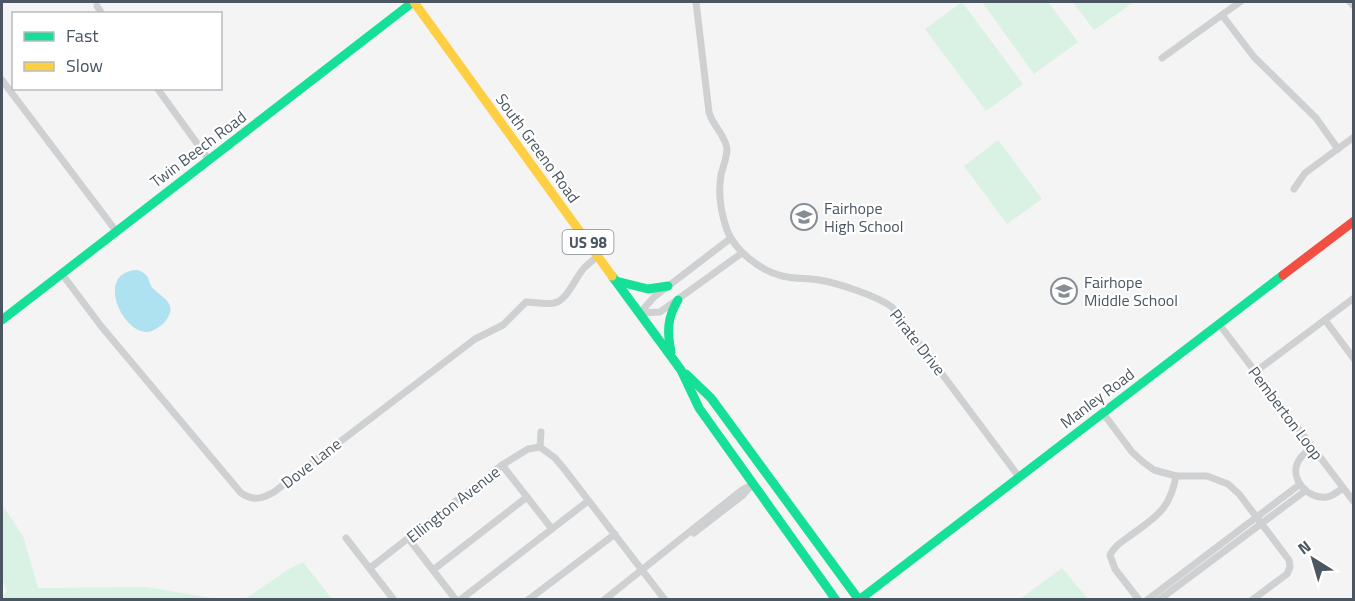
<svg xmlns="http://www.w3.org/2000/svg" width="1355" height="601" font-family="'Titillium Web',sans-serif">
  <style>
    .green { fill: #d9f2e3 }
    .water { fill: #aee2f0 }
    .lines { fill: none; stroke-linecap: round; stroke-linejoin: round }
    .street { stroke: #ced0d2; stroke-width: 7 }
    .fast { stroke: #16e098; stroke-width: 9 }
    .slow { stroke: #ffcf43; stroke-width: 9 }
    .jam { stroke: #f24e42; stroke-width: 9 }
    .labels { text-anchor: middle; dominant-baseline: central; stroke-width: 4.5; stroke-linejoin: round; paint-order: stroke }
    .shield { fill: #fff; stroke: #808990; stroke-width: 1.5 }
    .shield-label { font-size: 15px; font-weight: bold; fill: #4a5661 }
    .street-label { font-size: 16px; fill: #4a5661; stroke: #fff }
    .poi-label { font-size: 16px; fill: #4a5661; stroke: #fff; text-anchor: start }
  </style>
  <rect width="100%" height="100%" fill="#f4f4f4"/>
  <!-- green -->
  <g class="green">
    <path d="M 962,2 L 1023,84 L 986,111 L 925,29 Z"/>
    <path d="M 982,2 L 1048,2 L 1078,42 L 1034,74 Z"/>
    <path d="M 1073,2 L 1134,2 L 1094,30 Z"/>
    <path d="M 998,140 L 1042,199 L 1007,224 L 964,166 Z"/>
    <path d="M 2,505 L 23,536 L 38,588 L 146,587 L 218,599 L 2,599 L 2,597 L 7,592 L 2,578 Z"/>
    <path d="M 303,562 L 332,599 L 245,599 L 289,569 Z"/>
    <path d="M 1062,568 L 1088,599 L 1020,599 Z"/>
  </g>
  <!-- water -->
  <path class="water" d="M 138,270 C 153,276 146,283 155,290 C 167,301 178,306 164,323 C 159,327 154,331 148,332 C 122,334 94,271 138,270 Z"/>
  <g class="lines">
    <!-- street -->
    <g class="street">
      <path d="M 696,2 L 709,112 C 712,125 726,136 727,149 C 727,158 723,166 721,175 C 718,193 721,213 727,230 C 735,251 761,271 782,276 C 794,279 807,278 819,280 C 838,283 877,296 892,307 L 1019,477"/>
      <path d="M 1350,2 L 1354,6"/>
      <path d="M 97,6 L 102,14"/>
      <path d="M 1222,15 L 1254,57 L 1316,118 L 1338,149"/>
      <path d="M 1162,58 L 1240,2"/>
      <path d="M 2,80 L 116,231"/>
      <path d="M 157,88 L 209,160"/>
      <path d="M 1294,189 L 1305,173 L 1354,137"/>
      <path d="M 62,274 L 101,326 L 241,493 C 253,501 262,499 274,492 L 475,339 L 503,325 L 526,302 C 535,302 544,305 554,303 C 567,301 575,278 584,268 C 588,264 593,260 598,256"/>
      <path d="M 640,313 L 660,312 L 742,253"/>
      <path d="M 640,313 L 654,297 L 731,238"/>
      <path d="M 1325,320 L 1354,359"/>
      <path d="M 1219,324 L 1354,502"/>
      <path d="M 1255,372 L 1354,298"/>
      <path d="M 1103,413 L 1132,452 L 1143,462 L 1154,470 L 1176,476 L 1207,476 L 1228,484 L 1239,494 L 1289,560 L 1290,567 L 1287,574 L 1252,600"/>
      <path d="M 540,447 L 555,458 L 565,470 L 665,600"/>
      <path d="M 540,447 L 541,432"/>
      <path d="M 1312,447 C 1308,451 1302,455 1299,460 C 1288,478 1308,500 1327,497 C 1333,496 1338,491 1343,488"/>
      <path d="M 502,465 L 552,529"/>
      <path d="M 694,533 L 743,495 L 750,487"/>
      <path d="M 346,538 L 394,600"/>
      <path d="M 408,538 L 456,600"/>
      <path d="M 370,568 L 502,465 L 528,449 L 540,447"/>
      <path d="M 433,570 L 527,497"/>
      <path d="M 460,600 L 588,501"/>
      <path d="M 528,600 L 615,534"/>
      <path d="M 604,600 L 742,490 L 753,484"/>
      <path d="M 1139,600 L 1115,569 L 1110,555 C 1114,547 1120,543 1127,538 C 1154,518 1170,511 1176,476"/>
      <path d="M 1147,600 L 1299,485"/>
      <path d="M 1159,600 L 1305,491"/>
    </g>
    <!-- fast -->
    <g class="fast">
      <path d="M 612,276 L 681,370 L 699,408 L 836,600"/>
      <path d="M 616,281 L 648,289 L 668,286"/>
      <path d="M 2,320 L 413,2"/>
      <path d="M 671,352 C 667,332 667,318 678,300"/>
      <path d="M 686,374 L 711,398 L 859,600"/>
      <path d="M 859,600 L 1283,275"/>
    </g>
    <!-- slow -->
    <path class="slow" d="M 414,2 L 612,276"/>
    <!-- jam -->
    <path class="jam" d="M 1283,275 L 1354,221"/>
  </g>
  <!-- icons -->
  <defs>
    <symbol id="school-ring" viewBox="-11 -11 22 22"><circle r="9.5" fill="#fff" stroke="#868d94" stroke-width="1.5"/><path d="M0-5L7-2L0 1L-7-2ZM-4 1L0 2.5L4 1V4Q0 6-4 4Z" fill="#868d94"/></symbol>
  </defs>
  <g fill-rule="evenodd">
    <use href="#school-ring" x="789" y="202" width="30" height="30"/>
    <use href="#school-ring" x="1049" y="276" width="30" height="30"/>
  </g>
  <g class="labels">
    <!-- shield labels -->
    <rect class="shield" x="562.5" y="230" width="51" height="24" rx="4.5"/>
    <g class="shield-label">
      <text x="588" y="242">US 98</text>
    </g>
    <!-- street labels -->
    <g class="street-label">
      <text transform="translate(538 148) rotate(54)">South Greeno Road</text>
      <text transform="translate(198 149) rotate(-37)">Twin Beech Road</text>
      <text transform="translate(918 342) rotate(52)">Pirate Drive</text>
      <text transform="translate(1097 398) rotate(-37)">Manley Road</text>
      <text transform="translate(1286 413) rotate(53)">Pemberton Loop</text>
      <text transform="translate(311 463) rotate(-38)">Dove Lane</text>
      <text transform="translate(453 504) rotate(-38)">Ellington Avenue</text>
    </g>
    <!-- poi labels -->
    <g class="poi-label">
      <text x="824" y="208">Fairhope<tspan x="824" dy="18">High School</tspan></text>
      <text x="1084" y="282">Fairhope<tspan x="1084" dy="18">Middle School</tspan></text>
    </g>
  </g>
  <!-- border -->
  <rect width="1355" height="601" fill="none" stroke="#4a5661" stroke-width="6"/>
  <!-- legend -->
  <rect x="12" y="12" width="210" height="78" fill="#ffffff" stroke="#b7bbc0" stroke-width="1.5"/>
  <rect x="24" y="32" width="30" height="9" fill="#16e098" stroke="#b7bbc0" stroke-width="1.5"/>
  <text x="66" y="42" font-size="18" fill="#4a5661">Fast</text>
  <rect x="24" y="62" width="30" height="9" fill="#ffcf43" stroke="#b7bbc0" stroke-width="1.5"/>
  <text x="66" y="72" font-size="18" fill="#4a5661">Slow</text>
  <!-- north arrow -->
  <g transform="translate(1313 559) rotate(323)" stroke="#ffffff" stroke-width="4.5" paint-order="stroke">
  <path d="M0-4.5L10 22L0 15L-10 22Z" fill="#4a5661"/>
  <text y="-9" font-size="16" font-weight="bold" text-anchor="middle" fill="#4a5661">N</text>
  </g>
</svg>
